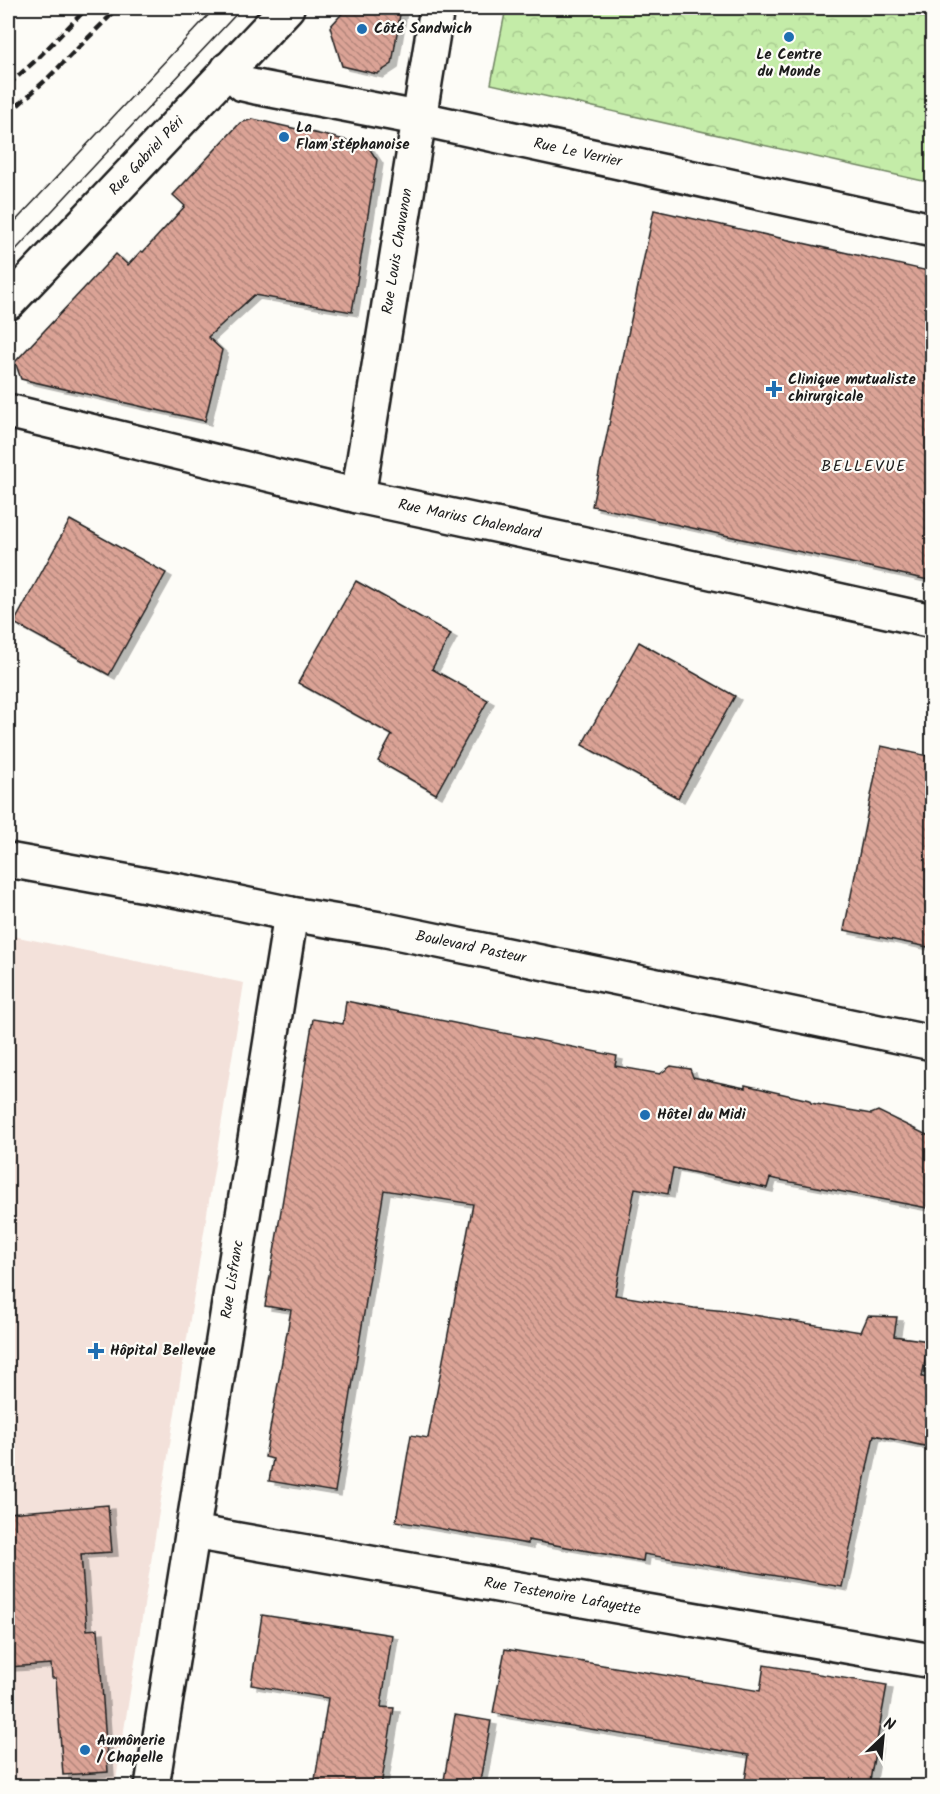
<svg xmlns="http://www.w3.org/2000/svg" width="940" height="1794" font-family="Kalam,sans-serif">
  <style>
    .built { fill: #f3e1da }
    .forest { fill: url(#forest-crowns); stroke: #708462; stroke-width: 1.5 }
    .building { fill: url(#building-back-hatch); stroke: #1c1c1c; stroke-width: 1.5; filter: url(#shadow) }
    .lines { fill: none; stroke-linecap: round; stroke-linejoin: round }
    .minor-casing { stroke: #1c1c1c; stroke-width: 38 }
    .major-casing { stroke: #1c1c1c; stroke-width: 38 }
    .minor { stroke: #fdfcf7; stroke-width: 33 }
    .major { stroke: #fdfcf7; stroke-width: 33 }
    .tram { stroke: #1c1c1c; stroke-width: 1.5 }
    .rail { stroke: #1c1c1c; stroke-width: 4.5; stroke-dasharray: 9 4.5; stroke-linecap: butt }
    .poi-dot { fill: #1f6fb2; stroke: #fdfcf7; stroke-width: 2 }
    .labels { text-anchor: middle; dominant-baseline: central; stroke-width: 4.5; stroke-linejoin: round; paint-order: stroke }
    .poi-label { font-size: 15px; font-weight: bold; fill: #1c1c1c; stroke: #fdfcf7; text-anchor: start }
    .street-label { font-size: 15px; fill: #1c1c1c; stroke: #fdfcf7 }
    .neighbourhood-label { font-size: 16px; letter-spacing: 1.5px; fill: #1c1c1c; stroke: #fdfcf7 }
  </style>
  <defs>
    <pattern id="forest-crowns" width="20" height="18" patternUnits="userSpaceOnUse" patternTransform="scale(1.5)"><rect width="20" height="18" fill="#c4eca8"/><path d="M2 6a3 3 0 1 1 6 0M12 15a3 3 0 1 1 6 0" fill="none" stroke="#a8ca90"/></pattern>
    <pattern id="building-back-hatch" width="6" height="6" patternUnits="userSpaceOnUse" patternTransform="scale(1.5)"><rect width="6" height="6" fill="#dba396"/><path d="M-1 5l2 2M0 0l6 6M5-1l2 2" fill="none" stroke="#b1847a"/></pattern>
    <filter id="shadow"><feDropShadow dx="6" dy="4" stdDeviation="0" flood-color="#0004"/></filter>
  </defs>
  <rect width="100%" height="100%" fill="#fdfcf7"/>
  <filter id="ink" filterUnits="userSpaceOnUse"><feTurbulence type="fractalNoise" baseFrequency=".0167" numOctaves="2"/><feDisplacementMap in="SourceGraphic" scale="12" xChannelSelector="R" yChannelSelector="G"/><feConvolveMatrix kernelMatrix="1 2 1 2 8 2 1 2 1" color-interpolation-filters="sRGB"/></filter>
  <g filter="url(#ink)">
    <!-- built -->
    <path class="built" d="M 8,935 L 244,983 L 115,1786 L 8,1786 Z"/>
    <!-- forest -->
    <path class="forest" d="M 506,8 L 932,8 L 932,183 L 491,84 Z"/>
    <!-- building -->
    <g class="building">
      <path d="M 347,8 L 401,8 L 392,64 L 377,74 L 342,66 L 330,27 Z"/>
      <path d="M 253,119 L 367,145 L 377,160 L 352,312 L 254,295 L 208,337 L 222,350 L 205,421 L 21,379 L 15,362 L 116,254 L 128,265 L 141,251 L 143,252 L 185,206 L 173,195 L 240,123 Z"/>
      <path d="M 654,210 L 933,272 L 933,581 L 592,506 Z"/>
      <path d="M 70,520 L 166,573 L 109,675 L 14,623 Z"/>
      <path d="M 356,581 L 451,634 L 432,669 L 488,700 L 436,794 L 378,761 L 392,735 L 298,683 Z"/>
      <path d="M 639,642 L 735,696 L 678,798 L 582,745 Z"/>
      <path d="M 881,746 L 933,757 L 933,948 L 844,930 Z"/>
      <path d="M 346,1001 L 617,1056 L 615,1066 L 660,1074 L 671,1066 L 690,1069 L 693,1077 L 745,1088 L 745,1085 L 809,1100 L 811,1103 L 871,1114 L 878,1111 L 933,1138 L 933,1209 L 770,1178 L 767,1188 L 673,1168 L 668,1194 L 635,1188 L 615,1295 L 694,1308 L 728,1311 L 861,1332 L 868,1316 L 897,1317 L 894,1336 L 929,1341 L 922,1377 L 933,1379 L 933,1448 L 874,1435 L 842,1587 L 644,1554 L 643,1561 L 528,1540 L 528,1544 L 396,1521 L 411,1435 L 428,1438 L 473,1204 L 384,1190 L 335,1492 L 269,1481 L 273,1459 L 265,1457 L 291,1310 L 265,1306 L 313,1019 L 343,1024 Z"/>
      <path d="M 108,1505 L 112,1552 L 81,1554 L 87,1630 L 98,1629 L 108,1772 L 63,1775 L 56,1678 L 52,1678 L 51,1664 L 8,1667 L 8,1513 Z"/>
      <path d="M 262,1615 L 392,1635 L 381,1707 L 394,1708 L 381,1786 L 314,1786 L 328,1698 L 251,1685 Z"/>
      <path d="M 505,1649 L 760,1691 L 764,1665 L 887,1685 L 869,1786 L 744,1786 L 749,1755 L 493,1713 Z"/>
      <path d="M 455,1715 L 491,1721 L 479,1786 L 443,1786 Z"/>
    </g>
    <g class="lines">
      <defs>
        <g id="minor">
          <path id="s1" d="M 228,69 L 243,84 L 256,87 L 417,118 L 932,230"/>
          <path id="s2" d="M 8,411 L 358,496 L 594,546 L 932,621"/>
          <path id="s3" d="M 358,496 L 437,8"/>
          <path id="s4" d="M 193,1532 L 932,1661"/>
          <path id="s5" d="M 152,1786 L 291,914"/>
        </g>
        <g id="major">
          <path id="s6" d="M 8,303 L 287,8"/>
          <path id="s7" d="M 8,860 L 201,895 L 291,914 L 386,930 L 932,1043"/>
        </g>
      </defs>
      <!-- minor casing -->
      <use href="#minor" class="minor-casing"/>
      <!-- major casing -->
      <use href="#major" class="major-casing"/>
      <!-- minor -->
      <use href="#minor" class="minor"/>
      <!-- major -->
      <use href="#major" class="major"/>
      <!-- tram -->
      <g class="tram">
        <path d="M 8,229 L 215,8"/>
        <path d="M 8,258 L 242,8"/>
      </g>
      <!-- rail -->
      <g class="rail">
        <path d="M 8,85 L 35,61 L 87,8"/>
        <path d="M 8,114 L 47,79 L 118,8"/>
      </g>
    </g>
  </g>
  <!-- markers -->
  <g class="poi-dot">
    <circle cx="362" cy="29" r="6"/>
    <circle cx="789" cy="37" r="6"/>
    <circle cx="284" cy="137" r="6"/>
    <path d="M771 380h6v6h6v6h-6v6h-6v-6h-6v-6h6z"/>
    <circle cx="645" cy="1115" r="6"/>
    <path d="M93 1342h6v6h6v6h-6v6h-6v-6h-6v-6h6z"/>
    <circle cx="85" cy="1750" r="6"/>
  </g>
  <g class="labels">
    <!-- poi labels -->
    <g class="poi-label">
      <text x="374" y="29">Côté Sandwich</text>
      <text x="789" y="55" text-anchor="middle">Le Centre<tspan x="789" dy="17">du Monde</tspan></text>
      <text x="296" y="128">La<tspan x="296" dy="17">Flam'stéphanoise</tspan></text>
      <text x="788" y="380">Clinique mutualiste<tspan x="788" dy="17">chirurgicale</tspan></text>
      <text x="657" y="1115">Hôtel du Midi</text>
      <text x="110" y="1351">Hôpital Bellevue</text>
      <text x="97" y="1741">Aumônerie<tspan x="97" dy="17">/ Chapelle</tspan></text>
    </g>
    <!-- street labels -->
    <g class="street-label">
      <text stroke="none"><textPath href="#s1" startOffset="363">Rue Le Verrier</textPath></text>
      <text stroke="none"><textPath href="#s6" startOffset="202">Rue Gabriel Péri</textPath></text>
      <text stroke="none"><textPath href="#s3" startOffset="248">Rue Louis Chavanon</textPath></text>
      <text stroke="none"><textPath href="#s2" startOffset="474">Rue Marius Chalendard</textPath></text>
      <text stroke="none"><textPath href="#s7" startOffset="471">Boulevard Pasteur</textPath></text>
      <text stroke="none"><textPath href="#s5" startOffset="513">Rue Lisfranc</textPath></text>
      <text stroke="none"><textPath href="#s4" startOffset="375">Rue Testenoire Lafayette</textPath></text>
    </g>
    <!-- neighbourhood labels -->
    <g class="neighbourhood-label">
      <text x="864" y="466">BELLEVUE</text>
    </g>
  </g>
  <!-- margin -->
  <rect width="940" height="1794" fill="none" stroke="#fdfcf7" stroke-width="30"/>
  <rect x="15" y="15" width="910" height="1764" fill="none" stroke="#1c1c1c" stroke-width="2" filter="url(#ink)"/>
  <!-- north arrow -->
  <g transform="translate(883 1737) rotate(26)" stroke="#fdfcf7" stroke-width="4.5" paint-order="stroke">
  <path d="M0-4.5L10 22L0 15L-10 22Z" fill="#1c1c1c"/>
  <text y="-9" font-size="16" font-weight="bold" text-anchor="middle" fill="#1c1c1c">N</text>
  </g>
</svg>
